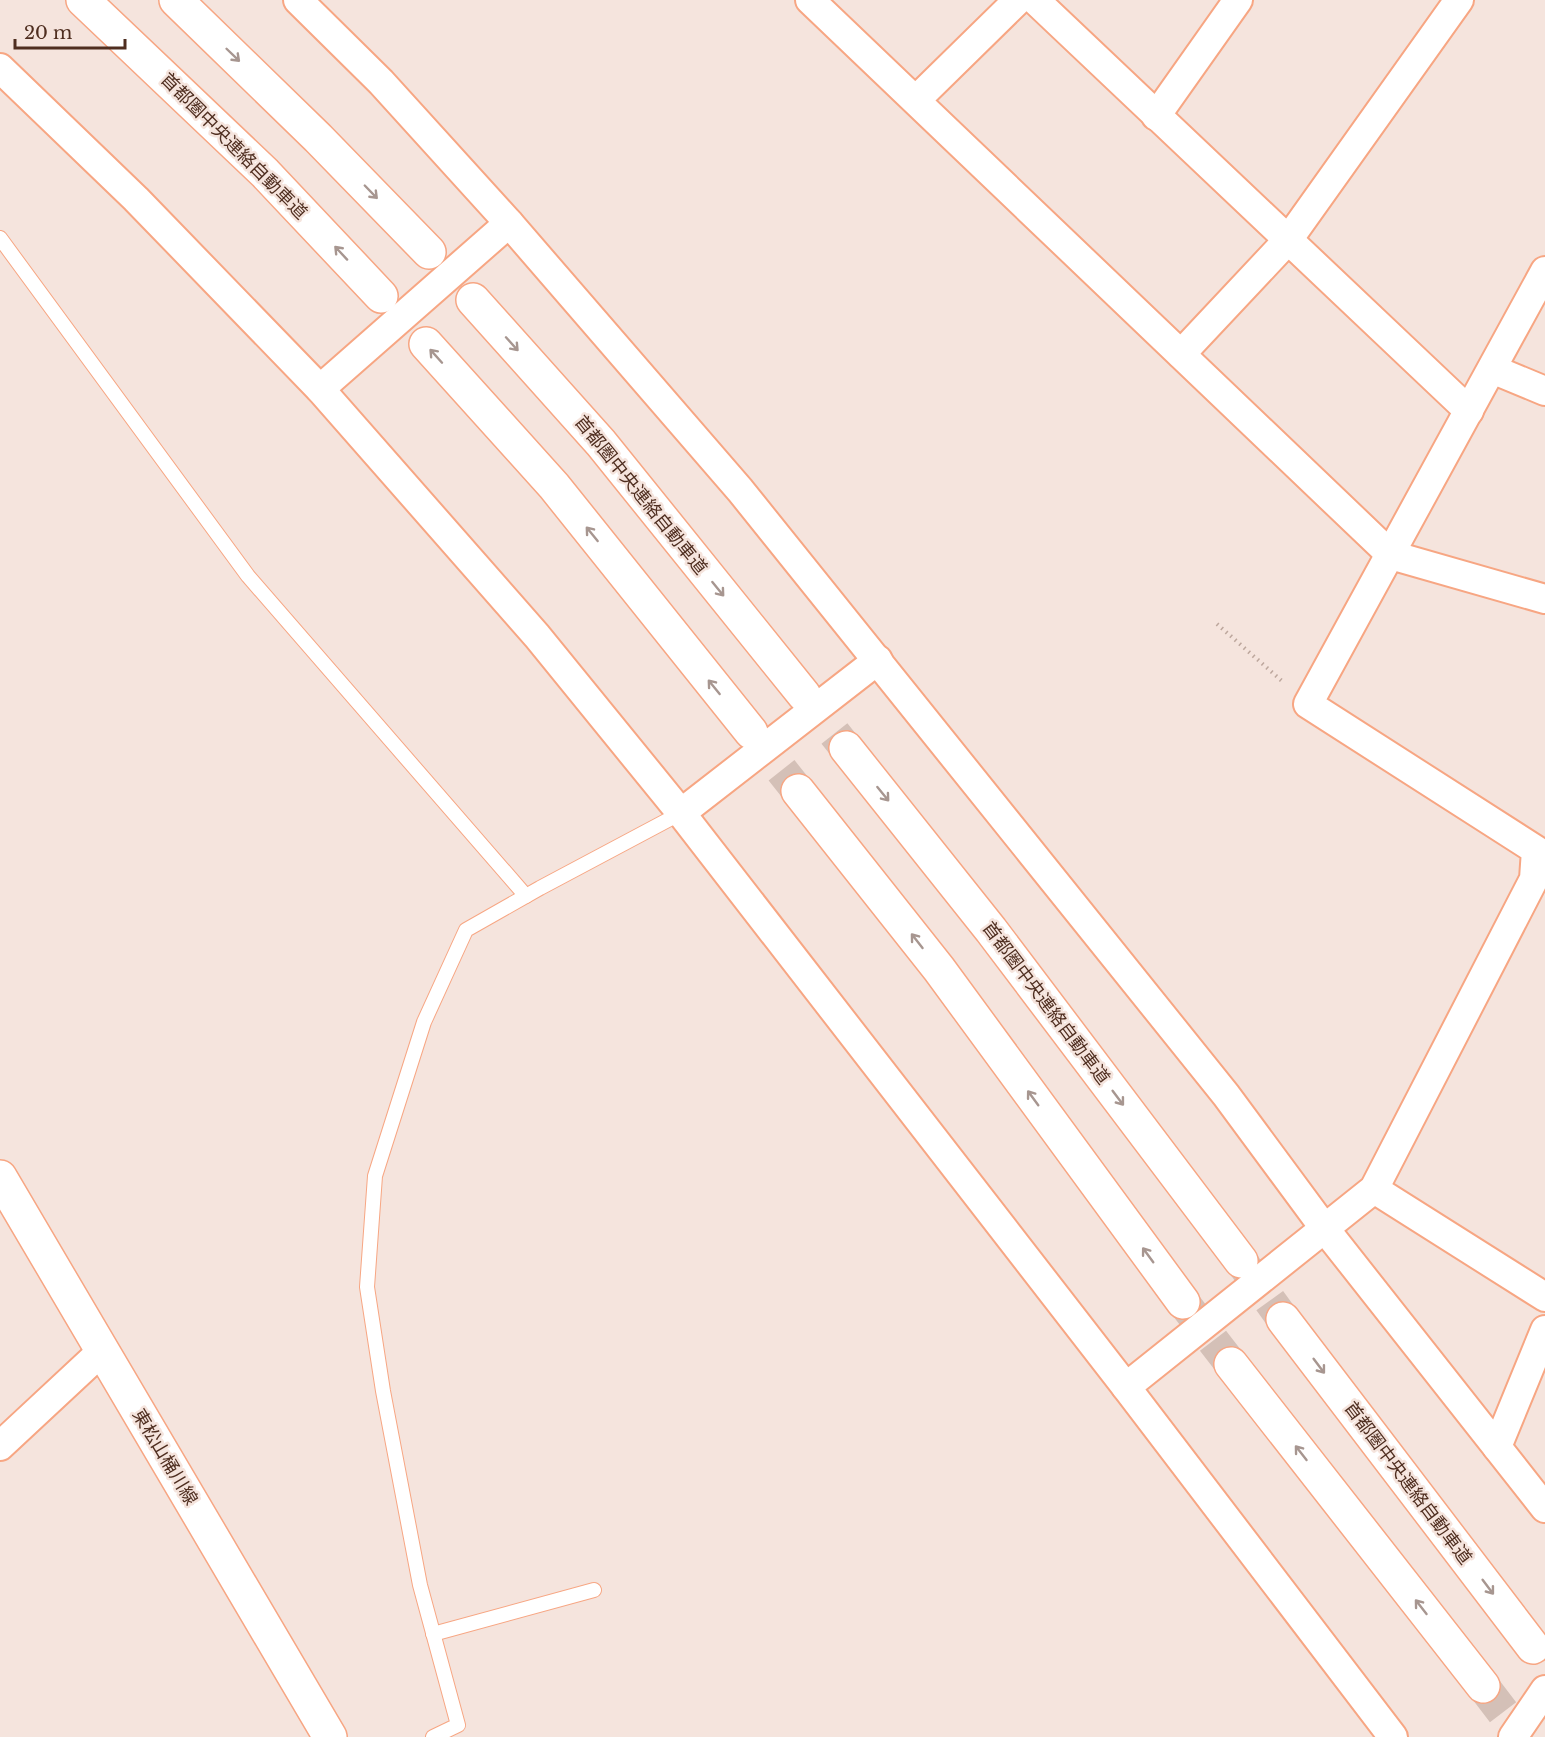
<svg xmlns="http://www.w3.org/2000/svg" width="1545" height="1737" font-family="'Libre Baskerville','Noto Sans JP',serif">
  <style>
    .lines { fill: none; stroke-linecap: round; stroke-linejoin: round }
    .motorway-tunnel { stroke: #d4c0b7; stroke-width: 33; stroke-dasharray: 33 16; stroke-linecap: butt }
    .service-casing { stroke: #f7a683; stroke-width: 16 }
    .minor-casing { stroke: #f7a683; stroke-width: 32 }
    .primary-casing { stroke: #f7a683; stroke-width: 36 }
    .motorway-casing { stroke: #f7a683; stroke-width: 36 }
    .path { stroke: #bda79d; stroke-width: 4; stroke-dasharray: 1.5 4.5; stroke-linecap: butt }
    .service { stroke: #fff; stroke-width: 14 }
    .minor { stroke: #fff; stroke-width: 28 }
    .primary { stroke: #fff; stroke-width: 33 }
    .motorway { stroke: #fff; stroke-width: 33 }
    .oneway { stroke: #a79690 }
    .labels { text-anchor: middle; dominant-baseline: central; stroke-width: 5; stroke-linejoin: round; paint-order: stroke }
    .street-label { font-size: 18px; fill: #4f2e20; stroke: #f5e4dd }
  </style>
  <rect width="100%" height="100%" fill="#f5e4dd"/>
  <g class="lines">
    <!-- motorway-tunnel -->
    <g class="motorway-tunnel">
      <path d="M 804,695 L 846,748"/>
      <path d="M 751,732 L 798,791"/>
      <path d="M 1241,1261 L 1283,1319"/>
      <path d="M 1183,1302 L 1231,1364"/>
      <path d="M 1483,1686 L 1522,1737"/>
    </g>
    <defs>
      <g id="service">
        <path d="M 0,238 L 248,576 L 526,896"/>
        <path d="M 433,1634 L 594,1590"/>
        <path d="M 433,1737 L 458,1725 L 420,1585 L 383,1391 L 367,1287 L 375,1176 L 424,1022 L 466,930 L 540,888 L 681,813"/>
      </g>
      <g id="minor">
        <path d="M 298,0 L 381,82 L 509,223 L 740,490 L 1226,1095 L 1325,1229 L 1545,1508"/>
        <path d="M 810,0 L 1391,555 L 1545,599"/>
        <path d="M 1035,0 L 1469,411"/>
        <path d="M 0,68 L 136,199 L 320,389 L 537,636 L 681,813 L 1126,1387 L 1393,1737"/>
        <path d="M 916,100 L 1018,0"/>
        <path d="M 1156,116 L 1238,0"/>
        <path d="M 1181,354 L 1288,240 L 1459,0"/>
        <path d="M 1492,369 L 1545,391"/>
        <path d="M 320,389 L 509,223"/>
        <path d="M 681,813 L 878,660"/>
        <path d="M 1374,1189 L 1545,1297"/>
        <path d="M 1126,1387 L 1374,1189 L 1534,879 L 1536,850 L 1308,704 L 1545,271"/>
        <path d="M 0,1446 L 102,1351"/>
        <path d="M 1497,1447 L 1545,1330"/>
        <path d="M 1513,1737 L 1545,1690"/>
      </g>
      <path id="primary" d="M 0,1177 L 330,1737"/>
      <g id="motorway">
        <path d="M 83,0 L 265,173 L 381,296"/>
        <path d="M 176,0 L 318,138 L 429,252"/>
        <path d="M 473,300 L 601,443 L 804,695"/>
        <path d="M 426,344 L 554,486 L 751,732"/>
        <path d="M 846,748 L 991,930 L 1241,1261"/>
        <path d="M 798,791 L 939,969 L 1183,1302"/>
        <path d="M 1283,1319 L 1533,1647"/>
        <path d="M 1231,1364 L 1483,1686"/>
      </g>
    </defs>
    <!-- service casing -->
    <use href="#service" class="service-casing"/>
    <!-- minor casing -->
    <use href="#minor" class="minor-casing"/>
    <!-- primary casing -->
    <use href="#primary" class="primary-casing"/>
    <!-- motorway casing -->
    <use href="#motorway" class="motorway-casing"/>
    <!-- path -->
    <path class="path" d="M 1217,624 L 1282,681"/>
    <!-- service -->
    <use href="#service" class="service"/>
    <!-- minor -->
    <use href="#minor" class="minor"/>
    <!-- primary -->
    <use href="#primary" class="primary"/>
    <!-- motorway -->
    <use href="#motorway" class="motorway"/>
  </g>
  <!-- one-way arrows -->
  <defs><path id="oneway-shaft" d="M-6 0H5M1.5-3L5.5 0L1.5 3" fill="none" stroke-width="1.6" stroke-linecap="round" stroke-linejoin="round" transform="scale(1.5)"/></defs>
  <g class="oneway">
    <use href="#oneway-shaft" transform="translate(233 55) rotate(44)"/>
    <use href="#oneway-shaft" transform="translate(371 192) rotate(46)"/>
    <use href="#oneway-shaft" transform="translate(341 253) rotate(-133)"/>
    <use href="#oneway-shaft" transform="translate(512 344) rotate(48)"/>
    <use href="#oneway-shaft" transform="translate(436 356) rotate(-132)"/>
    <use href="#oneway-shaft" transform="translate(592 534) rotate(-129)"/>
    <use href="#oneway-shaft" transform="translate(718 589) rotate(51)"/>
    <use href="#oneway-shaft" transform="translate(714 687) rotate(-129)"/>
    <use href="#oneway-shaft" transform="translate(883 794) rotate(51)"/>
    <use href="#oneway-shaft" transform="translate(917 941) rotate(-128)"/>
    <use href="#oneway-shaft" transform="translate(1033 1098) rotate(-126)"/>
    <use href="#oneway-shaft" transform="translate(1118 1098) rotate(53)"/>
    <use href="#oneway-shaft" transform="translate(1148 1255) rotate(-126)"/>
    <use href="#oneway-shaft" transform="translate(1319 1366) rotate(53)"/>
    <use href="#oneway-shaft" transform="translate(1301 1453) rotate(-128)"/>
    <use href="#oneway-shaft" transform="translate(1488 1587) rotate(53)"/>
    <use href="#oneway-shaft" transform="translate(1421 1607) rotate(-128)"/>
  </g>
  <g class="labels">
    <!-- street labels -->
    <g class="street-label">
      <text transform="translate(234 146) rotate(45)">首都圏中央連絡自動車道</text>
      <text transform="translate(641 495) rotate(51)">首都圏中央連絡自動車道</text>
      <text transform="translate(1046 1003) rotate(53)">首都圏中央連絡自動車道</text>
      <text transform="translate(165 1457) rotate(59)">東松山桶川線</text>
      <text transform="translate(1408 1483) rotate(53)">首都圏中央連絡自動車道</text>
    </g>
  </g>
  <!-- scale -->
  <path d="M15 39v9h110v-9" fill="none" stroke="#4f2e20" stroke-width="3"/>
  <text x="24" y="39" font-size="18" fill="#4f2e20" stroke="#f5e4dd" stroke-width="4.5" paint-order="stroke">20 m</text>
</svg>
